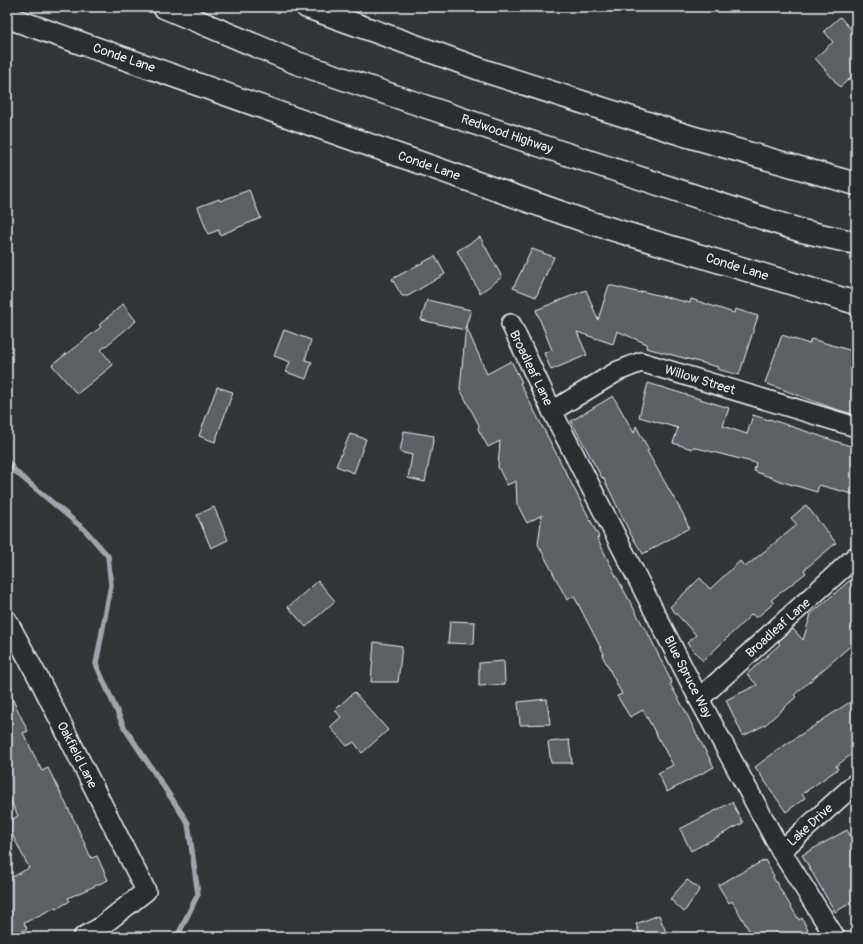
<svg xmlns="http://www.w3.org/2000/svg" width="863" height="944" font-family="Pangolin,sans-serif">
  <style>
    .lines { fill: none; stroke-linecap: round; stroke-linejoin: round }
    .stream { stroke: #9fa5aa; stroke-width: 5.5 }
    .building { fill: #5c6063; stroke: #e8f1f8 }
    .street-casing { stroke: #e8f1f8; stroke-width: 22 }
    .secondary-casing { stroke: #e8f1f8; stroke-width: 25 }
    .highway-casing { stroke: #e8f1f8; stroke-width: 25 }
    .street { stroke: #2a2d2e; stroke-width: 19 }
    .secondary { stroke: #2a2d2e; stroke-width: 22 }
    .highway { stroke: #2a2d2e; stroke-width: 22 }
    .labels { text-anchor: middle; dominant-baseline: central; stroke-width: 4; stroke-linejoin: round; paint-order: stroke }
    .street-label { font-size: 13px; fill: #e8f1f8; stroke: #2a2d2e }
  </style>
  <rect width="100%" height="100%" fill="#323536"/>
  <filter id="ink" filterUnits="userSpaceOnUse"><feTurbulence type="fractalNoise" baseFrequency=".025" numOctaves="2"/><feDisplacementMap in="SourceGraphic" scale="8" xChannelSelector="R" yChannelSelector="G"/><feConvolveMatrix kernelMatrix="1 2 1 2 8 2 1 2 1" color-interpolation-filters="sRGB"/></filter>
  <g filter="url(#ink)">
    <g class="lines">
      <!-- stream -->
      <path class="stream" d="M 7,461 L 16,472 L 85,530 L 108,556 L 111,585 L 96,664 L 124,727 L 188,823 L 198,894 L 177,937"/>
    </g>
    <!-- building -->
    <g class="building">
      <path d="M 840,17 L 856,35 L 856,73 L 840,87 L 815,58 L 833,42 L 824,31 Z"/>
      <path d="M 249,190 L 261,218 L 220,235 L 219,230 L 208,234 L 198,207 L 219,199 L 220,201 Z"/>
      <path d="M 480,237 L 502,277 L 480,293 L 457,251 Z"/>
      <path d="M 532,249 L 554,257 L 536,297 L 513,288 Z"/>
      <path d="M 435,256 L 445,274 L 408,296 L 402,296 L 392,279 Z"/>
      <path d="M 609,285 L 641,293 L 641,291 L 690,303 L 691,299 L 734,313 L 735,309 L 758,316 L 739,375 L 717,369 L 718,367 L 646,348 L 647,344 L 617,331 L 613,344 L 577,332 L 587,355 L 551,370 L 544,353 L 552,350 L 536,310 L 586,290 L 598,320 Z"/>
      <path d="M 427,300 L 471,310 L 466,326 L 487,374 L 511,361 L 522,382 L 520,383 L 599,537 L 597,538 L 615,574 L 646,631 L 647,631 L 672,683 L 670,684 L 686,712 L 694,729 L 714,767 L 667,792 L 658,773 L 673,765 L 643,710 L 630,717 L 617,696 L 622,694 L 602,655 L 604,654 L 574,596 L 567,600 L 538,544 L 542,515 L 527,523 L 517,504 L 516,481 L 507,485 L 498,467 L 500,441 L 488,447 L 478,429 L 479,425 L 460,389 L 466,326 L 465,330 L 421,320 Z"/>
      <path d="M 123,304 L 136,321 L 101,350 L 113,365 L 77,394 L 52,365 L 101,327 L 99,325 Z"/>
      <path d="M 284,330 L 311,340 L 305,360 L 312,362 L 306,379 L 286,372 L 290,362 L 274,356 Z"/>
      <path d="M 782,335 L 809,344 L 811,339 L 856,352 L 856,415 L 832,408 L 765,383 Z"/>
      <path d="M 648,383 L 729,408 L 723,426 L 747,434 L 753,415 L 769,420 L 769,419 L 856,448 L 856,495 L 819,485 L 817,492 L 783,482 L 754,471 L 756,463 L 693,447 L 692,449 L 673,443 L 678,428 L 639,417 Z"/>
      <path d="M 217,387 L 233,392 L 215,442 L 199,436 Z"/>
      <path d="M 613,396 L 634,433 L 636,426 L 649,450 L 647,451 L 683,514 L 689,528 L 643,554 L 631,535 L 603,477 L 602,478 L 571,421 Z"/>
      <path d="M 404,431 L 434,436 L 425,482 L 408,478 L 412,455 L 400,452 Z"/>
      <path d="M 350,434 L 366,439 L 354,473 L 336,466 Z"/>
      <path d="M 806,505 L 836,543 L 804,570 L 806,573 L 771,600 L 774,603 L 756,618 L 752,614 L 703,661 L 687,643 L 696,635 L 670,607 L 700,578 L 710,589 L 740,561 L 745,567 L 797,525 L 791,518 Z"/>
      <path d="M 214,507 L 228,540 L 211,548 L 197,515 Z"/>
      <path d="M 856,575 L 856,641 L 794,695 L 796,697 L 765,725 L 743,736 L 726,700 L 757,685 L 747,674 L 780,644 L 778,642 L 793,629 L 803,640 L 811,614 Z"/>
      <path d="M 318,581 L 335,601 L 306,627 L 288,607 Z"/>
      <path d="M 450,621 L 475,622 L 474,644 L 448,643 Z"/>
      <path d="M 374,642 L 402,646 L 398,682 L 371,682 Z"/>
      <path d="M 504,661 L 505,684 L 479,686 L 479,663 Z"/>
      <path d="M 7,688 L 28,731 L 23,733 L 42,771 L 48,768 L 76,824 L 91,858 L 97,856 L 108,880 L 68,898 L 70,901 L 56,909 L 56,907 L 24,923 L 27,929 L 11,937 L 7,937 L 7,880 L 29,868 L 7,824 L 7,822 L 18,816 L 7,794 Z"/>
      <path d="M 354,692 L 388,730 L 362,753 L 354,742 L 347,746 L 330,727 L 341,717 L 335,710 Z"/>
      <path d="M 856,698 L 856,751 L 836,766 L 838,769 L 802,794 L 805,798 L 786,812 L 755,767 L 782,747 Z"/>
      <path d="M 547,699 L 550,724 L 520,725 L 518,702 Z"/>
      <path d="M 569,740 L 572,763 L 551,763 L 548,742 Z"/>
      <path d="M 732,802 L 743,823 L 691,851 L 680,829 Z"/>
      <path d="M 847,830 L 856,847 L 856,900 L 835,912 L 802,855 Z"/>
      <path d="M 765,860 L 774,876 L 773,877 L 799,920 L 802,918 L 811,937 L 753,937 L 732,901 L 729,903 L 718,885 Z"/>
      <path d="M 687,880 L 700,889 L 684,912 L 670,899 Z"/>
      <path d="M 659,915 L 668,937 L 641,937 L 636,924 Z"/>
    </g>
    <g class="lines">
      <defs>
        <g id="street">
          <path d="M 511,324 L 552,411 L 699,699 L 781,851 L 835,937"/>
          <path d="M 552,411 L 618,371 L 641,362 L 856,427"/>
          <path d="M 7,620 L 40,681 L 146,891 L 99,928 L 83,937"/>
          <path d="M 699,699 L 856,556"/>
          <path d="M 781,851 L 856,783"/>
        </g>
        <path id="secondary" d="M 7,17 L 585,221 L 856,303"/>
        <g id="highway">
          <path d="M 164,7 L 297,63 L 542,146 L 802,231 L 856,243"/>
          <path d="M 307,7 L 488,72 L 688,136 L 856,184"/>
        </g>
      </defs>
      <!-- street casing -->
      <use href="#street" class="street-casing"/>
      <!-- secondary casing -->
      <use href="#secondary" class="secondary-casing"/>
      <!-- highway casing -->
      <use href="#highway" class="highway-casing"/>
      <!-- street -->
      <use href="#street" class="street"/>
      <!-- secondary -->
      <use href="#secondary" class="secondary"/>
      <!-- highway -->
      <use href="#highway" class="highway"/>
    </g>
  </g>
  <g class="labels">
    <!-- street labels -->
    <g class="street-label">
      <text transform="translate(124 58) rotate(19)">Conde Lane</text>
      <text transform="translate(507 134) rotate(19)">Redwood Highway</text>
      <text transform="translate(429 166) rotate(19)">Conde Lane</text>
      <text transform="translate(737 267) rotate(17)">Conde Lane</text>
      <text transform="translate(531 368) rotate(64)">Broadleaf Lane</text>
      <text transform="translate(700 380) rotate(17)">Willow Street</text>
      <text transform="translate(778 628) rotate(-42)">Broadleaf Lane</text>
      <text transform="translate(688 677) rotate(63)">Blue Spruce Way</text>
      <text transform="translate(77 755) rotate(63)">Oakfield Lane</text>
      <text transform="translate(810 825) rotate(-42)">Lake Drive</text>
    </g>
  </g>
  <!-- margin -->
  <rect width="863" height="944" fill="none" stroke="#2a2d2e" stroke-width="24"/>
  <rect x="12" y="12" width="839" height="920" fill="none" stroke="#e8f1f8" stroke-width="1.5" filter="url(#ink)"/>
</svg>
